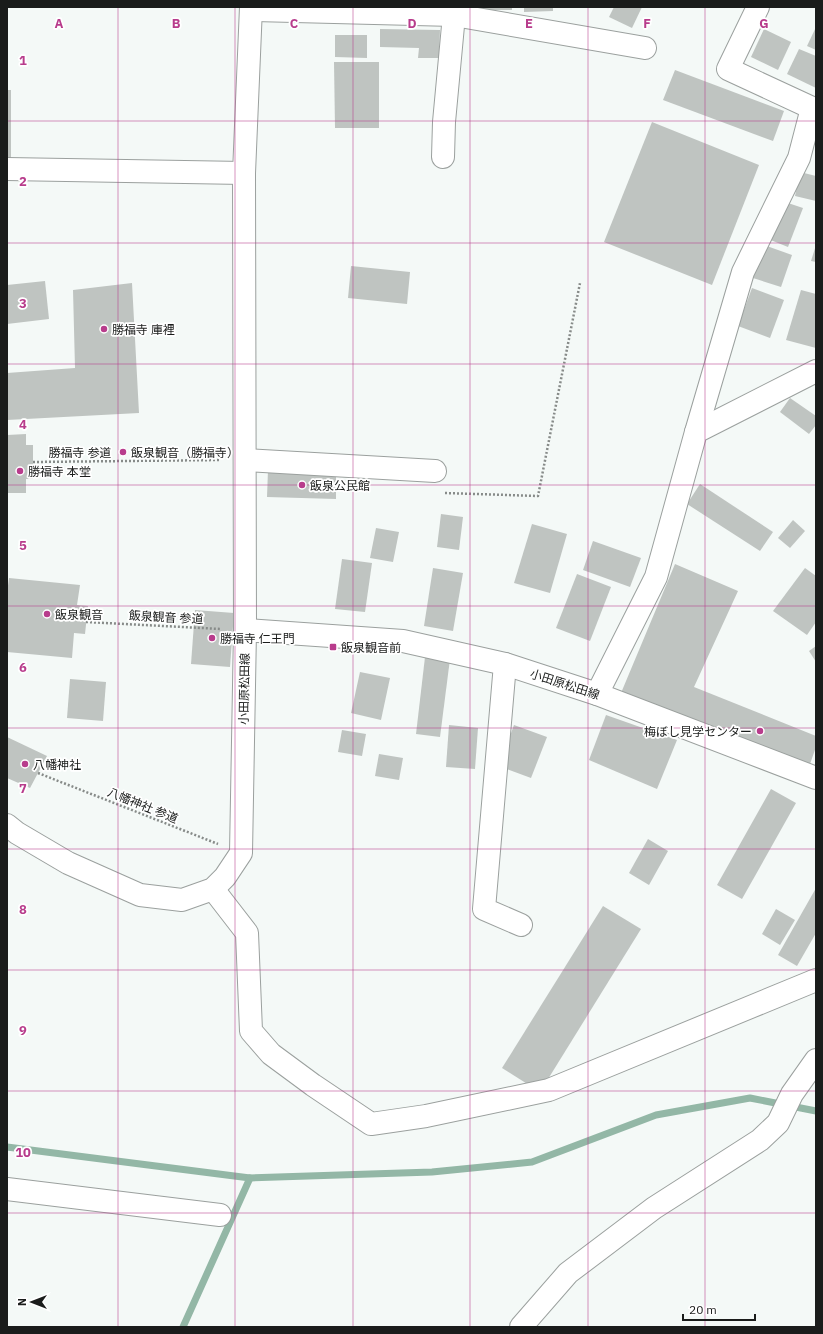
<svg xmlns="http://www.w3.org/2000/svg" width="823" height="1334" font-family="'IBM Plex Sans','Noto Sans JP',sans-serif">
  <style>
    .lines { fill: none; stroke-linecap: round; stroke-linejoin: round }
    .stream { stroke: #93b7a6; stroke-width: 7 }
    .building { fill: #bfc4c1 }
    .minor-casing { stroke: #9ba09e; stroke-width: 24 }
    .major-casing { stroke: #9ba09e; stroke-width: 24 }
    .path { stroke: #878b89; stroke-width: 2.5; stroke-dasharray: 2 2; stroke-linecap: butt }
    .minor { stroke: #fff; stroke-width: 22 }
    .major { stroke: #fff; stroke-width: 22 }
    .grid { fill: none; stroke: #b83c8c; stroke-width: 1; stroke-opacity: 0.55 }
    .poi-dot { fill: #b83c8c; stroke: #fff; stroke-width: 1.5 }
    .labels { text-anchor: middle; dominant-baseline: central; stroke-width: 3.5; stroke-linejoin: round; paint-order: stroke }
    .poi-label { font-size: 12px; fill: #1a1c1b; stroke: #fff; text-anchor: start }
    .street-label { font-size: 12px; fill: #1a1c1b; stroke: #fff }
    .grid-label { font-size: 13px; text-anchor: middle; font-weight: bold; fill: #b83c8c; stroke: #fff; stroke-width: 3.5; stroke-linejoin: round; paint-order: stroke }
  </style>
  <rect width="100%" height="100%" fill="#f4f9f7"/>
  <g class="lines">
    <!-- stream -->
    <g class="stream">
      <path d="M 7,1147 L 250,1178 L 432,1172 L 532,1162 L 656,1115 L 750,1098 L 816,1111"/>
      <path d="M 183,1327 L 250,1178"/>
    </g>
  </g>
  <!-- building -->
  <g class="building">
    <rect x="469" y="7" width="43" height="3"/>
    <path d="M 524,7 L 553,7 L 553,11 L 524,12 Z"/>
    <path d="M 614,7 L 642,7 L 632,28 L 609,17 Z"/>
    <path d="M 816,27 L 816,50 L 807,46 Z"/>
    <path d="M 380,29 L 440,30 L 439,58 L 418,58 L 419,48 L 380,47 Z"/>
    <path d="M 764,29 L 791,42 L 778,70 L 751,57 Z"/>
    <path d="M 335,35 L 367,35 L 367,58 L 335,57 Z"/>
    <path d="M 799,49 L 816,56 L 816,88 L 787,74 Z"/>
    <path d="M 334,62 L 379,62 L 379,128 L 335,128 Z"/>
    <path d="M 675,70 L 784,111 L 773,141 L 663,100 Z"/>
    <rect x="7" y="90" width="4" height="74"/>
    <path d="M 652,122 L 759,165 L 712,285 L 604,242 Z"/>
    <path d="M 800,172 L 816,176 L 816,201 L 795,196 Z"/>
    <path d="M 782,201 L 803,208 L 788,247 L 768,239 Z"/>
    <path d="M 764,245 L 792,255 L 781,287 L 753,278 Z"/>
    <path d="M 816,245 L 816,262 L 811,261 Z"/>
    <path d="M 351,266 L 410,272 L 407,304 L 348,298 Z"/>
    <path d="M 45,281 L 49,319 L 7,324 L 7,285 Z"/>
    <path d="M 132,283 L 139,413 L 7,420 L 7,373 L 75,368 L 73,290 Z"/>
    <path d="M 752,288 L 784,300 L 770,338 L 738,326 Z"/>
    <path d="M 801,290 L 816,294 L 816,348 L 786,340 Z"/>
    <path d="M 790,398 L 816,416 L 816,425 L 809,434 L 780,412 Z"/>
    <path d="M 26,434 L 26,445 L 33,445 L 33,479 L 26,479 L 26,493 L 7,493 L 7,435 Z"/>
    <path d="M 268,470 L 336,472 L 336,499 L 267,497 Z"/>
    <path d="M 700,484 L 773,532 L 760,551 L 687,504 Z"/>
    <path d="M 441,514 L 463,517 L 459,550 L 437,547 Z"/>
    <path d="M 793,520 L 805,531 L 790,548 L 778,538 Z"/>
    <path d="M 532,524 L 567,534 L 550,593 L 514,583 Z"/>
    <path d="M 376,528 L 399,532 L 393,562 L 370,558 Z"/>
    <path d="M 593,541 L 641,558 L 630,587 L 583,570 Z"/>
    <path d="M 342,559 L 372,563 L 365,612 L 335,609 Z"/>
    <path d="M 675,564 L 738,591 L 694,687 L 816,736 L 816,747 L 810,764 L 621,693 Z"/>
    <path d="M 433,568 L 463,573 L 453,631 L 424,626 Z"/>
    <path d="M 805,568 L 816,576 L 816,622 L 807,635 L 773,611 Z"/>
    <path d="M 577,574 L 611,587 L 590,641 L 556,628 Z"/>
    <path d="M 9,578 L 80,585 L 77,605 L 88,606 L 85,634 L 74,633 L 72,658 L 7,652 L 7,593 Z"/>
    <path d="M 195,610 L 234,613 L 230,667 L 191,664 Z"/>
    <path d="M 816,646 L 816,662 L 809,651 Z"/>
    <path d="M 425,657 L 450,659 L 440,737 L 416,734 Z"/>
    <path d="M 360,672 L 390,678 L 381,720 L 351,713 Z"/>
    <path d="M 70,679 L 106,682 L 103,721 L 67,718 Z"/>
    <path d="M 606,715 L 677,740 L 657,789 L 589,760 Z"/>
    <path d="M 449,725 L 478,728 L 475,769 L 446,767 Z"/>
    <path d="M 514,725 L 547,737 L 531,778 L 499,766 Z"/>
    <path d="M 342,730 L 366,734 L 362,756 L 338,752 Z"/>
    <path d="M 7,737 L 47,756 L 30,788 L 7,778 Z"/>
    <path d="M 379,754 L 403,758 L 399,780 L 375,776 Z"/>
    <path d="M 771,789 L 796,803 L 742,899 L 717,885 Z"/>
    <path d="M 648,839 L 668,851 L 649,885 L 629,873 Z"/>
    <path d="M 816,888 L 816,933 L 797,966 L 778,955 Z"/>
    <path d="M 603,906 L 641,929 L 540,1092 L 502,1068 Z"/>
    <path d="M 776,909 L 795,920 L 780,945 L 762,934 Z"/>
  </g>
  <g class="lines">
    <defs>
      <g id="minor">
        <path d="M 251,10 L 454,15 L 645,48"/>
        <path d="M 443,157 L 444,122 L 454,15 L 456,7"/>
        <path d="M 7,169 L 244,173"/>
        <path d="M 696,432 L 743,272 L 799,158 L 812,108 L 728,69 L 758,7"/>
        <path d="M 246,460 L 435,471"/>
        <path d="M 245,630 L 244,173 L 251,7"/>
        <path d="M 505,664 L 484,909 L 521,925"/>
        <path d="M 597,694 L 656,577 L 696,432 L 816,371"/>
        <path d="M 213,889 L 247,933 L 251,1031 L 271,1054 L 313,1085 L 371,1124 L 426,1116 L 549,1090 L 816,980"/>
        <path d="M 7,1189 L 220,1215"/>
        <path d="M 521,1327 L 568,1273 L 654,1208 L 760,1140 L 778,1123 L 792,1094 L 816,1060"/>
      </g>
      <path id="major" d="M 7,825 L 17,833 L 68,863 L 140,895 L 182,900 L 213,889 L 225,877 L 241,853 L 245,630 L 403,641 L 505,664 L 597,694 L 816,778"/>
    </defs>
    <!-- minor casing -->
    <use href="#minor" class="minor-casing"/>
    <!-- major casing -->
    <use href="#major" class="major-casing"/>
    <!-- path -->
    <g class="path">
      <path d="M 33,462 L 221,460"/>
      <path d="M 445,493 L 538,496 L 580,283"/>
      <path d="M 86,622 L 221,629"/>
      <path d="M 38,773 L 218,844"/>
    </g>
    <!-- minor -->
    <use href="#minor" class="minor"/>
    <!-- major -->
    <use href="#major" class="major"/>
  </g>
  <!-- grid -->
  <path class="grid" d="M 118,7 L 118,1327M 235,7 L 235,1327M 353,7 L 353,1327M 470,7 L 470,1327M 588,7 L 588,1327M 705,7 L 705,1327M 7,121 L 816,121M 7,243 L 816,243M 7,364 L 816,364M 7,485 L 816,485M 7,606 L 816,606M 7,728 L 816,728M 7,849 L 816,849M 7,970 L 816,970M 7,1091 L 816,1091M 7,1213 L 816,1213"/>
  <!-- markers -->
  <g class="poi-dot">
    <circle cx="104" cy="329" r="4"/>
    <circle cx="123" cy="452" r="4"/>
    <circle cx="20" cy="471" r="4"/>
    <circle cx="302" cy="485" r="4"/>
    <circle cx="47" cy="614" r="4"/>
    <circle cx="212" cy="638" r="4"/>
    <rect x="329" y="643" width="8" height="8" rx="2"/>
    <circle cx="760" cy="731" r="4"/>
    <circle cx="25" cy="764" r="4"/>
  </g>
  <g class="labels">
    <!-- poi labels -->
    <g class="poi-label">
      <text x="112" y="329">勝福寺 庫裡</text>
      <text x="131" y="452">飯泉観音（勝福寺）</text>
      <text x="28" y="471">勝福寺 本堂</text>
      <text x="310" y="485">飯泉公民館</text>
      <text x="55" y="614">飯泉観音</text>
      <text x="220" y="638">勝福寺 仁王門</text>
      <text x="341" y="647">飯泉観音前</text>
      <text x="752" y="731" text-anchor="end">梅ぼし見学センター</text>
      <text x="33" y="764">八幡神社</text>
    </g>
    <!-- street labels -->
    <g class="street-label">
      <text x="80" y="452">勝福寺 参道</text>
      <text transform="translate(166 617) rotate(3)">飯泉観音 参道</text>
      <text transform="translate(565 684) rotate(18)">小田原松田線</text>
      <text transform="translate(244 689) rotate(-89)">小田原松田線</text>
      <text transform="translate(143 805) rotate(22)">八幡神社 参道</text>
    </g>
  </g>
  <g class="grid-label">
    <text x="59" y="28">A</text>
    <text x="176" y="28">B</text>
    <text x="294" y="28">C</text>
    <text x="412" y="28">D</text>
    <text x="529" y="28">E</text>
    <text x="647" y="28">F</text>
    <text x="764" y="28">G</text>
    <text x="23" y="65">1</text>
    <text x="23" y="186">2</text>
    <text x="23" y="308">3</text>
    <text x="23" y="429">4</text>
    <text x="23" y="550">5</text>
    <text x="23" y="672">6</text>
    <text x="23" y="793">7</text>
    <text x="23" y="914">8</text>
    <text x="23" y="1035">9</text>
    <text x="23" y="1157">10</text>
  </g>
  <!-- border -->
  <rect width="823" height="1334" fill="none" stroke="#1a1c1b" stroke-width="16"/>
  <!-- north arrow -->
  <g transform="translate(32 1302) rotate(270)" stroke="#ffffff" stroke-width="3" paint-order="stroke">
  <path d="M0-3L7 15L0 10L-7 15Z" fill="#1a1c1b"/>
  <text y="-6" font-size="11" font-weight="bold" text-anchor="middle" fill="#1a1c1b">N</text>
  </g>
  <!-- scale -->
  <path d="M683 1314v6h72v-6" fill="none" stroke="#1a1c1b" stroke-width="2"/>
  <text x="689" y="1314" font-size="12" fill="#1a1c1b" stroke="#ffffff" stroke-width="3" paint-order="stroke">20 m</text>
</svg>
